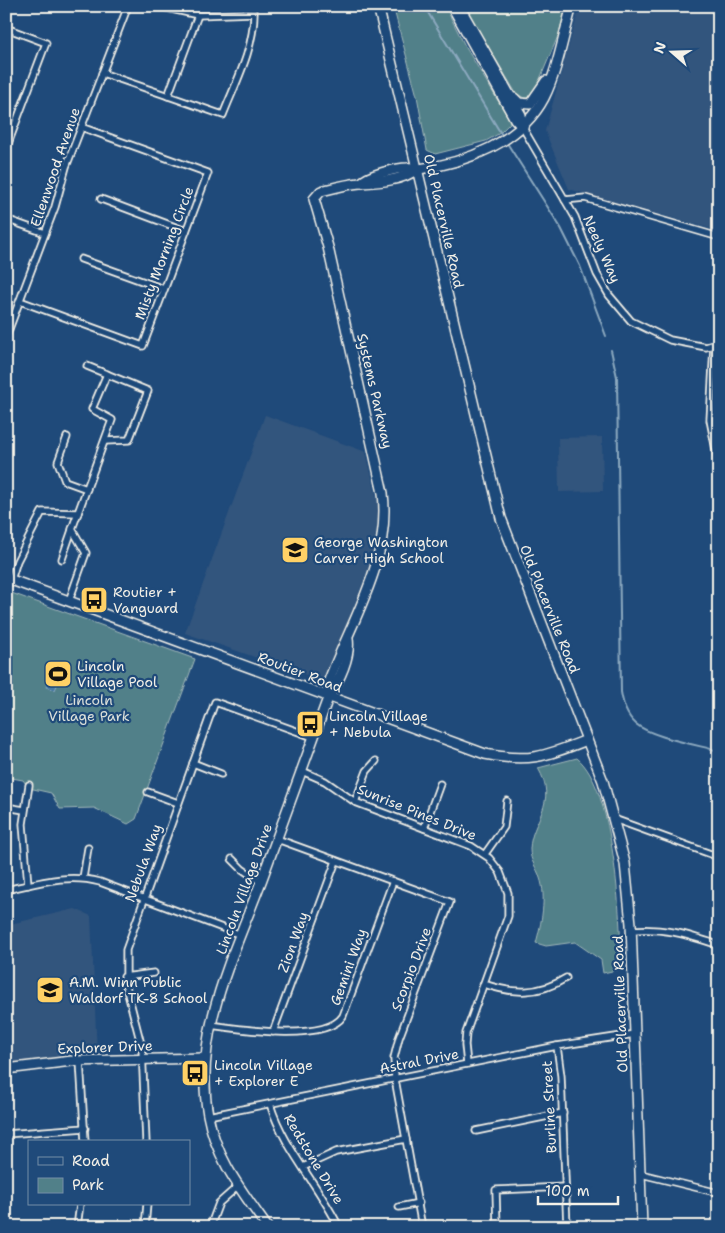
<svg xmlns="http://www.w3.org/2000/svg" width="725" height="1233" font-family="'Shantell Sans',sans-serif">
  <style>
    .built { fill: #33557d }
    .green { fill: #518089; stroke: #a2b8b8 }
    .water { fill: #4679a3; stroke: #8ca9bf }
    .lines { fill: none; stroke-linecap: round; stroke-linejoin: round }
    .stream { stroke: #8ca9bf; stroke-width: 2 }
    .street-casing { stroke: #f4f1e8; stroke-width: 9 }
    .secondary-casing { stroke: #f4f1e8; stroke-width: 12 }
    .street { stroke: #1f4a7a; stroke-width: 5.5 }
    .secondary { stroke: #1f4a7a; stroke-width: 9 }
    .labels { text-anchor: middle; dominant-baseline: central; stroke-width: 4.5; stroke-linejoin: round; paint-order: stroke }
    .street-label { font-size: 14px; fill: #f4f1e8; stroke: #1f4a7a }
    .poi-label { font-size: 14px; fill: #f4f1e8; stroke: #1f4a7a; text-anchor: start }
    .park-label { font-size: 14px; fill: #dce0da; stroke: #1f4a7a }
  </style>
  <rect width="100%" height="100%" fill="#1f4a7a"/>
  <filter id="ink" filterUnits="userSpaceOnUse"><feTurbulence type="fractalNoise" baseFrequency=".02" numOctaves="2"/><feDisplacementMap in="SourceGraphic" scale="10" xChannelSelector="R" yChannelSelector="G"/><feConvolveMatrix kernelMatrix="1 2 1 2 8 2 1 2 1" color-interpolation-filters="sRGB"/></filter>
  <g filter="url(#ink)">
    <!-- built -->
    <g class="built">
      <path d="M 580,6 L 719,6 L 719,231 L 569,189 L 545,131 Z"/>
      <path d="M 265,415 L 366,452 L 375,490 L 379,508 L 378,533 L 374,555 L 327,674 L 321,680 L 185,633 Z"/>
      <path d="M 602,437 L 603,491 L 559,492 L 558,438 Z"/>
      <path d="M 75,909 L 91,916 L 97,1056 L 67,1056 L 6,1065 L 6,925 Z"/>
    </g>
    <!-- green -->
    <g class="green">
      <path d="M 393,6 L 445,6 L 465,46 L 509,119 L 510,123 L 500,133 L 486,141 L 435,154 L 427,150 L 417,96 Z"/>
      <path d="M 464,6 L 567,6 L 558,36 L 532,98 L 524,98 L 516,93 Z"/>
      <path d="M 6,591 L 195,659 L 136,819 L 128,824 L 94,808 L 60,809 L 51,793 L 29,788 L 23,780 L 6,777 Z"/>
      <path d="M 577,758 C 615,789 621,920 621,969 L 603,973 L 601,960 L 575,942 L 546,946 L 536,943 C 541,925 547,897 540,878 C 537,867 530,862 530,849 C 531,820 559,804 538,768 Z"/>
    </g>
    <!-- water -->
    <path class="water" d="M 63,668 L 68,674 L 67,681 L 60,678 L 55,690 L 46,687 L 52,670 L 60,673 L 59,669 Z"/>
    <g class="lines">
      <!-- stream -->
      <g class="stream">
        <path d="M 424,6 L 503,137"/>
        <path d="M 507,143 L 561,228 L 580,266 L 606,336"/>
        <path d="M 611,350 L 617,377 L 621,692 C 623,704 626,715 636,724 C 651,737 698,745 719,751"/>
      </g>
      <defs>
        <g id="street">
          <path d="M 6,28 L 46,43 L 6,149"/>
          <path d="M 102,73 L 223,115 C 236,82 254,49 254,13 L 198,15 L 158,6"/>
          <path d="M 168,96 L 198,15"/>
          <path d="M 523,128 L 575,217 L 597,274 L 609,295 L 631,321 L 670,340 L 706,347 L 719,343"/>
          <path d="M 101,199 L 186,231"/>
          <path d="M 565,200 L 585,198 L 719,237"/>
          <path d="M 6,219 L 45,233"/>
          <path d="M 81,259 L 164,289"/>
          <path d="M 20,301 L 143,346 L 208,173 L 81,127"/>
          <path d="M 6,337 L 55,207 L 66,167 L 128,6"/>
          <path d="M 714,345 L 710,420 L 719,465"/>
          <path d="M 87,366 L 148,391 L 129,440 L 105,441"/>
          <path d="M 67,437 L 58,462 L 65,481 L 87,489"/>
          <path d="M 62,559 L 72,530"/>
          <path d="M 11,580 L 17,561 L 42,512 L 78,513"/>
          <path d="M 69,601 L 86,553 L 72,529 L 112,420 L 92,409 L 107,374"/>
          <path d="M 193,763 L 221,774"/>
          <path d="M 302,771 L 325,781 L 355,802 L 471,846 L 489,858 L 500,872 L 508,893 L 508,916 L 466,1033 L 465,1045 L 467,1064"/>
          <path d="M 148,792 L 178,803"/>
          <path d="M 355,802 L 367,771 L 376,761"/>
          <path d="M 6,807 L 24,810"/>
          <path d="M 614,819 L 719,857"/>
          <path d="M 424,828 L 440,784"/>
          <path d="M 277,839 L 450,902 L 399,1038 L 394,1058 L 395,1079 L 422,1227"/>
          <path d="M 485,854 L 504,827 L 507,801"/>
          <path d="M 232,859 L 242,869 L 261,882"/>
          <path d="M 83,878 L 88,848"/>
          <path d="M 28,885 L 23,824 L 29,785"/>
          <path d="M 6,890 C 38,883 68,873 100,882 L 241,935"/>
          <path d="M 631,930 C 666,927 687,935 719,945"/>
          <path d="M 124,977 L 154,973"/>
          <path d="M 484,984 C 513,994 539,995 566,978"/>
          <path d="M 210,1025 C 239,1029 325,1043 343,1016 L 393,881"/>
          <path d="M 273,1032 L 336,861"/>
          <path d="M 557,1046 L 561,1076 L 567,1227"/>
          <path d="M 80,1061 L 85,1142"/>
          <path d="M 270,1104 C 284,1149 318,1184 339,1227"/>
          <path d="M 208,1116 L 557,1046 L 635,1034"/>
          <path d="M 476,1131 L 563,1113"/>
          <path d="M 6,1134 L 85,1128"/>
          <path d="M 146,1142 L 142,1048 L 126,986 L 126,950 L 215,702 L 313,737"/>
          <path d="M 303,1167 L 336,1152 L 406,1139"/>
          <path d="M 641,1174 L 719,1193"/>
          <path d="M 6,1203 L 7,1200"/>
          <path d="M 399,1207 L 419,1203"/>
          <path d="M 77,1227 L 80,1204"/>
          <path d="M 145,1227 L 147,1204"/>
          <path d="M 210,1227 L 219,1203 L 237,1187"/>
          <path d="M 497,1227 L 496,1190 L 565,1187"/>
        </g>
        <g id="secondary">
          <path d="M 378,6 L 501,518 L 603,781 L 625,863 L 631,924 L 642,1227"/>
          <path d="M 452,6 L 515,119 L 523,128"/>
          <path d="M 459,6 L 521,115 L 523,127"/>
          <path d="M 514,98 L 519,103 L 530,104 L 546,81"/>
          <path d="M 361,183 C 368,175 396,168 408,168 C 411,167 415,169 419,169 C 466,163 521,142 544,98 C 558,70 563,36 572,6"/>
          <path d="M 6,578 L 485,754 C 530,763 546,756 587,740"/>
          <path d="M 328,696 L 328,683 C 351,621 391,562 383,493 L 328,247 L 314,199 L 321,191 C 333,188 347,184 360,183 C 378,182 402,181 417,169"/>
          <path d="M 6,1069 L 72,1061 L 205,1058"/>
          <path d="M 267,1227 C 242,1191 216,1159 208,1115 C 193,1033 234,954 262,879 C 284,819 306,758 328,698 C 338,682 351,658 348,639"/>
        </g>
      </defs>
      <!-- street casing -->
      <use href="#street" class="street-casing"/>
      <!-- secondary casing -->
      <use href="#secondary" class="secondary-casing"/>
      <!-- street -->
      <use href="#street" class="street"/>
      <!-- secondary -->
      <use href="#secondary" class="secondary"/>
    </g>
  </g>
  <!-- icons -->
  <defs>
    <symbol id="school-square" viewBox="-11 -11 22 22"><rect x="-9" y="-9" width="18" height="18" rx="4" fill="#ffd166" stroke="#1f4a7a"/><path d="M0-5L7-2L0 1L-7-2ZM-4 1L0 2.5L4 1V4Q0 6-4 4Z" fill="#111"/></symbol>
    <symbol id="bus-square" viewBox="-11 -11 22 22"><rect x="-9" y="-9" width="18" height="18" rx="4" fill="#ffd166" stroke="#1f4a7a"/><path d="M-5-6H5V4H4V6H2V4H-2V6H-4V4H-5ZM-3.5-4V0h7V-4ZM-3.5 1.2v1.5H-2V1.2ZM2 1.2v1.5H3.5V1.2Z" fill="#111"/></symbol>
    <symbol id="stadium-square" viewBox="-11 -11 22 22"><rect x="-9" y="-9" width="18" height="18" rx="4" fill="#ffd166" stroke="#1f4a7a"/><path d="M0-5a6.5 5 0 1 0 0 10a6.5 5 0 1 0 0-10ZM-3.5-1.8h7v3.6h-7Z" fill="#111"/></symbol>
  </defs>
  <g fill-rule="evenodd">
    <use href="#school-square" x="279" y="534" width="32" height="32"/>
    <use href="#bus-square" x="78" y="584" width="32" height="32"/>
    <use href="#stadium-square" x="42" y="658" width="32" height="32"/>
    <use href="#bus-square" x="294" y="708" width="32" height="32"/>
    <use href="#school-square" x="34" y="974" width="32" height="32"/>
    <use href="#bus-square" x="179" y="1057" width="32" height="32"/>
  </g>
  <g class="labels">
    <!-- street labels -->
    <g class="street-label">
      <text transform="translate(55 167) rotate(-71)">Ellenwood Avenue</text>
      <text transform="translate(444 221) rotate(77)">Old Placerville Road</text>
      <text transform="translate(602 249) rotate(66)">Neely Way</text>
      <text transform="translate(164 253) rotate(-69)">Misty Morning Circle</text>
      <text transform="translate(375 391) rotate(77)">Systems Parkway</text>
      <text transform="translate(550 609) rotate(68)">Old Placerville Road</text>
      <text transform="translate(300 672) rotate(21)">Routier Road</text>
      <text transform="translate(417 812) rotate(22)">Sunrise Pines Drive</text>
      <text transform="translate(143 863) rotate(-70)">Nebula Way</text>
      <text transform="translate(244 889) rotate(-70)">Lincoln Village Drive</text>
      <text transform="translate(293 942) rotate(-70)">Zion Way</text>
      <text transform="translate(348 967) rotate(-70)">Gemini Way</text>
      <text transform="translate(411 969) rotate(-69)">Scorpio Drive</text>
      <text transform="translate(620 1004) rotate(-92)">Old Placerville Road</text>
      <text transform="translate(105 1047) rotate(-2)">Explorer Drive</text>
      <text transform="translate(419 1061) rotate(-11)">Astral Drive</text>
      <text transform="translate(549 1107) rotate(-93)">Burline Street</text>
      <text transform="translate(314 1159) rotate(59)">Redstone Drive</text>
    </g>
    <!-- poi labels -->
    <g class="poi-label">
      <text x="314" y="542">George Washington<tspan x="314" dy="16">Carver High School</tspan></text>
      <text x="113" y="592">Routier +<tspan x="113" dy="16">Vanguard</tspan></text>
      <text x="77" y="666">Lincoln<tspan x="77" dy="16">Village Pool</tspan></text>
      <text x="329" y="716">Lincoln Village<tspan x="329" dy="16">+ Nebula</tspan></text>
      <text x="69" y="982">A.M. Winn Public<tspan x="69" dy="16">Waldorf TK-8 School</tspan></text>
      <text x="214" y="1065">Lincoln Village<tspan x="214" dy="16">+ Explorer E</tspan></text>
    </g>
    <!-- park labels -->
    <g class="park-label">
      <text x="89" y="700">Lincoln<tspan x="89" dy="16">Village Park</tspan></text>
    </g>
  </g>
  <!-- margin -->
  <rect width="725" height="1233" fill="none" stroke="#1f4a7a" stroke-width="25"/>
  <rect x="12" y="12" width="700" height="1208" fill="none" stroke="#f4f1e8" stroke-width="2" filter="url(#ink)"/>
  <!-- legend -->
  <rect x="28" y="1140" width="162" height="65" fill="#1f4a7a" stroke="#748da6"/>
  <rect x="38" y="1157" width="25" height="8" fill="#1f4a7a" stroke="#748da6"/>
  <text x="72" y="1166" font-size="15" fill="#f4f1e8">Road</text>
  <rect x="38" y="1178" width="25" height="15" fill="#518089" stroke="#748da6"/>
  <text x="72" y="1190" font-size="15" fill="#f4f1e8">Park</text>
  <!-- north arrow -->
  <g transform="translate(672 52) rotate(290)" stroke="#1f4a7a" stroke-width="4" paint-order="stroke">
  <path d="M0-4L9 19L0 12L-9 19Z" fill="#f4f1e8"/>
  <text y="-8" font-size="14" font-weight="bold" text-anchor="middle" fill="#f4f1e8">N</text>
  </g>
  <!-- scale -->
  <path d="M538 1196v8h80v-8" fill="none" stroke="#f4f1e8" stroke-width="2.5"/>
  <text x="545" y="1196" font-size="15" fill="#f4f1e8" stroke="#1f4a7a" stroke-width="4" paint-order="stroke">100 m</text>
</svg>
